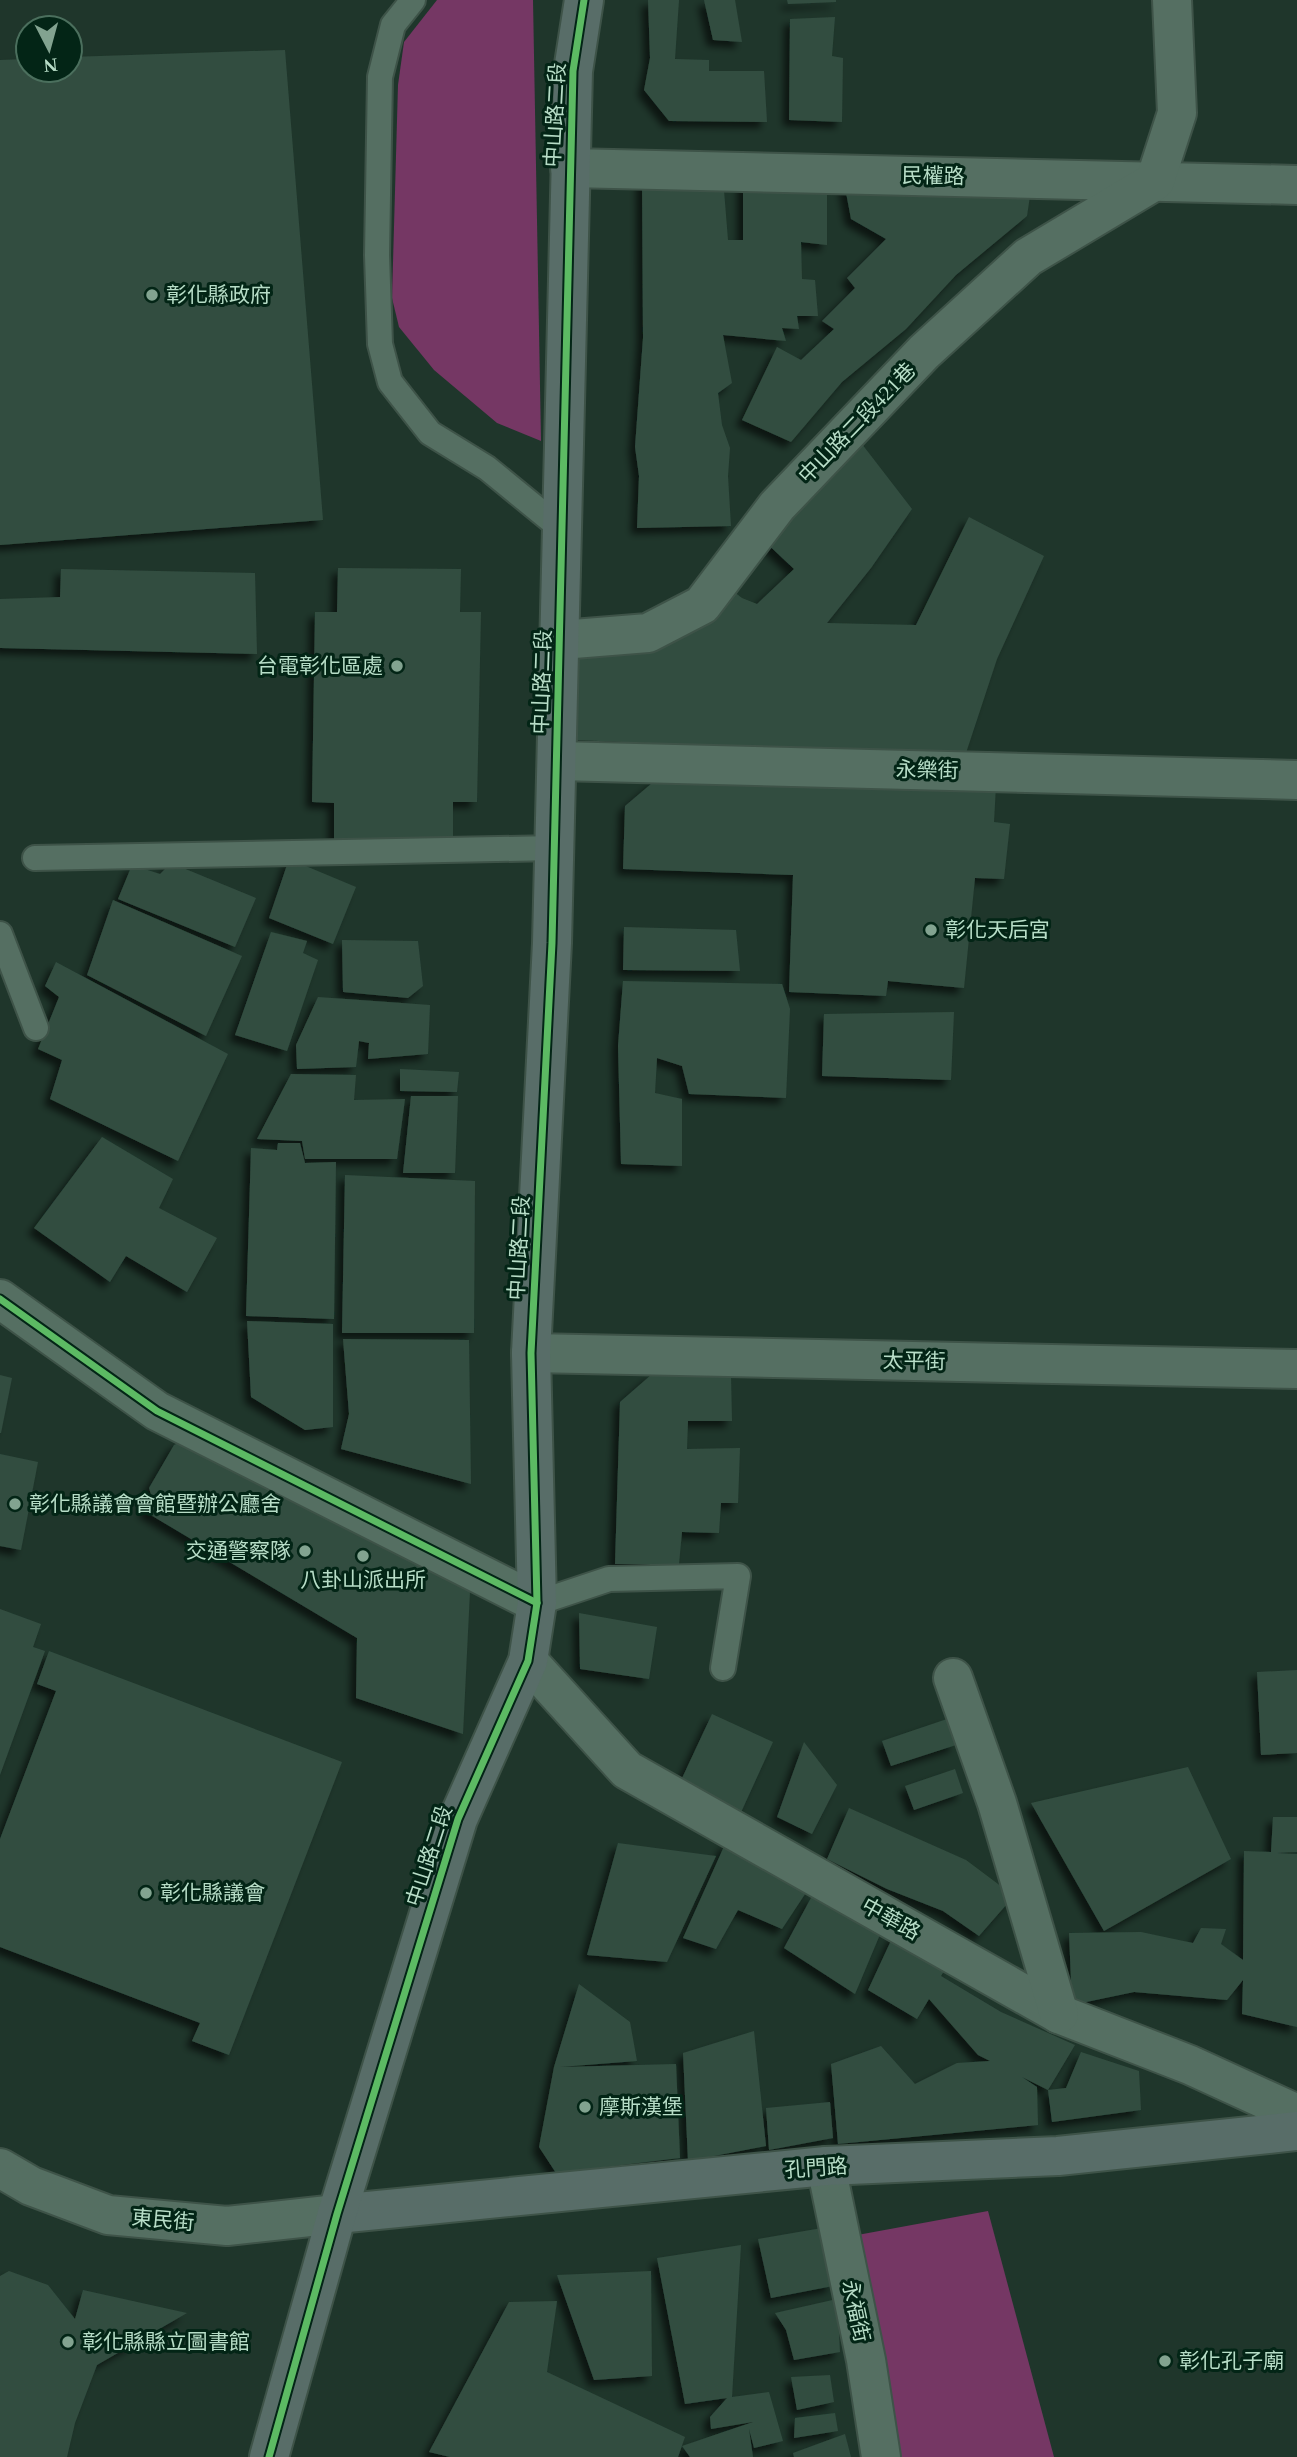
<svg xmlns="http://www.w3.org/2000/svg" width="1297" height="2457" font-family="'Times New Roman','Noto Sans TC',serif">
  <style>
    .green { fill: #753764 }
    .building { fill: #324d40; filter: url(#shadow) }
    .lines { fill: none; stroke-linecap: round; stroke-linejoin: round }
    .service-casing { stroke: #3e5348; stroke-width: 28 }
    .minor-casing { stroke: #3e5348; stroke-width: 42 }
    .secondary-casing { stroke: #3e5348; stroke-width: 42 }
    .primary-casing { stroke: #3e5348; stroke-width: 42 }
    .service { stroke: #556f62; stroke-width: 24 }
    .minor { stroke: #556f62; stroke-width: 38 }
    .secondary { stroke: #556f62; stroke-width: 38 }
    .primary { stroke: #586d68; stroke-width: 38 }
    .cycleway-casing { stroke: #032516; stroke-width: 11 }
    .cycleway { stroke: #5cba63; stroke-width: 7 }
    .poi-dot { fill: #82a390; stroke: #032516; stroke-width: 2.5 }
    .labels { text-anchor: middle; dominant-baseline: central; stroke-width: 6; stroke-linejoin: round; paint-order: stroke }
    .street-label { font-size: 21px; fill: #b7ddc7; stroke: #032516 }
    .poi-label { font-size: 21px; fill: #b7ddc7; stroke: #032516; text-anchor: start }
  </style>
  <defs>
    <filter id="shadow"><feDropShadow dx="-6" dy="6" stdDeviation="3.5" flood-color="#0009"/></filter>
  </defs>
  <rect width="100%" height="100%" fill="#1f362b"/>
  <!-- green -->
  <g class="green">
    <path d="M 437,0 L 533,0 L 541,441 L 497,423 L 434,370 L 399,327 L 392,298 L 398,85 L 404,42 Z"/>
    <path d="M 988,2211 L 1054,2457 L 897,2457 L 852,2236 Z"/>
  </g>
  <!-- building -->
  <g class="building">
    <path d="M 648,0 L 679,0 L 675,59 L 709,60 L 709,71 L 764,71 L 767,122 L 669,121 L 644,90 L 650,58 Z"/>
    <path d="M 704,0 L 735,0 L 742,42 L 713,40 Z"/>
    <path d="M 787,0 L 836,0 L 836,2 L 788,4 Z"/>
    <path d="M 835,17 L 832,56 L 843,58 L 842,122 L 789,120 L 790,19 Z"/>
    <path d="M 285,50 L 323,520 L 0,545 L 0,60 L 28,59 L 28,70 L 70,70 L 70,57 Z"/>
    <path d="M 642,176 L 723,178 L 728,240 L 743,240 L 743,176 L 827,179 L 827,245 L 801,242 L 802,279 L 815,280 L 818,316 L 797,316 L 799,329 L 782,328 L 786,341 L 723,335 L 732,383 L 718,393 L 722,425 L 730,448 L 728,476 L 731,526 L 637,528 L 639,476 L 635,447 L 643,338 Z"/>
    <path d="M 844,182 L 1031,189 L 1027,216 L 956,275 L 906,329 L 842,382 L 791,442 L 742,420 L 777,347 L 801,360 L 834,329 L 822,321 L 855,288 L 847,278 L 886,239 L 851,219 Z"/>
    <path d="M 855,435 L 912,509 L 871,568 L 827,623 L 916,625 L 969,517 L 1044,556 L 997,659 L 965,756 L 574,740 L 572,649 L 729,588 L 742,598 L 757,604 L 794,569 L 760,537 Z"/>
    <path d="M 338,568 L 461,569 L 460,612 L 481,612 L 477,802 L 453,802 L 453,844 L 334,842 L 334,803 L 312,802 L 315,612 L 337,612 Z"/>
    <path d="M 61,569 L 255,573 L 257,654 L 0,648 L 0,599 L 60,597 Z"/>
    <path d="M 658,778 L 996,785 L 994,822 L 1010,824 L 1004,879 L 975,878 L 964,988 L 888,981 L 886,996 L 789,992 L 793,875 L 623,869 L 625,806 Z"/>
    <path d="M 289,859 L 356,887 L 333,944 L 269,918 Z"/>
    <path d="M 171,863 L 256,898 L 235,947 L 118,899 L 132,865 L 160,874 Z"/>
    <path d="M 113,900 L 242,956 L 206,1036 L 87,975 Z"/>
    <path d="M 624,927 L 736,930 L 740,971 L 623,970 Z"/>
    <path d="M 271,932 L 307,941 L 303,953 L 318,960 L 287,1051 L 235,1035 Z"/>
    <path d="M 342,940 L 418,941 L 423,986 L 408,998 L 343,992 Z"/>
    <path d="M 56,962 L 228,1054 L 178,1161 L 50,1099 L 62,1060 L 38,1049 L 59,997 L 45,986 Z"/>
    <path d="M 623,981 L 782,984 L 790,1009 L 786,1098 L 689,1094 L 682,1066 L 657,1058 L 655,1093 L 682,1099 L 682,1166 L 621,1164 L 618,1046 Z"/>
    <path d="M 318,997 L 430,1005 L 428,1054 L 368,1059 L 369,1043 L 359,1041 L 356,1067 L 297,1069 L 296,1045 Z"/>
    <path d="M 954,1012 L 951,1080 L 822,1076 L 824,1014 Z"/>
    <path d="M 400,1069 L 459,1072 L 457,1092 L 400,1091 Z"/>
    <path d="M 291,1074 L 356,1075 L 354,1100 L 405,1099 L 397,1159 L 305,1159 L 302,1141 L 257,1139 Z"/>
    <path d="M 411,1096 L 458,1096 L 455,1173 L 403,1173 Z"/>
    <path d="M 102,1137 L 173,1179 L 159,1208 L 217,1238 L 187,1292 L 126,1256 L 110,1282 L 34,1228 Z"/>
    <path d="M 278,1143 L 300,1143 L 305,1163 L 336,1162 L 334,1319 L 246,1316 L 251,1148 L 277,1150 Z"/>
    <path d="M 345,1175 L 475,1181 L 474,1333 L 342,1333 Z"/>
    <path d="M 247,1321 L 333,1324 L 333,1427 L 305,1430 L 251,1397 Z"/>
    <path d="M 343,1339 L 469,1340 L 471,1484 L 341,1449 L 349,1414 Z"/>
    <path d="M 0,1375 L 12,1378 L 1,1433 L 0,1433 Z"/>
    <path d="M 651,1375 L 731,1375 L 732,1421 L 688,1421 L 687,1449 L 740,1448 L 738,1503 L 721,1503 L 719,1533 L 682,1532 L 679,1564 L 615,1564 L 620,1402 Z"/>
    <path d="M 194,1435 L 470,1591 L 463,1734 L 356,1698 L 357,1638 L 144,1511 L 152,1498 L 149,1488 L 174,1445 Z"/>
    <path d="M 0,1454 L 38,1462 L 21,1550 L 0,1546 Z"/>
    <path d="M 0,1609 L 41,1624 L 33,1647 L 45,1651 L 0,1775 Z"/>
    <path d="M 579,1613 L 657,1627 L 649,1679 L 580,1669 Z"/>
    <path d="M 49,1651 L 342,1762 L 229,2055 L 192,2041 L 200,2023 L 0,1947 L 0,1839 L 56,1691 L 37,1684 Z"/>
    <path d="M 1297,1670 L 1297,1753 L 1261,1755 L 1257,1672 Z"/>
    <path d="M 712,1714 L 773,1742 L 738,1819 L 676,1791 Z"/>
    <path d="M 947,1719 L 956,1745 L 891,1766 L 882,1741 Z"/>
    <path d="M 804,1742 L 837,1785 L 812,1834 L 777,1817 Z"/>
    <path d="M 1188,1767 L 1231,1859 L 1104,1931 L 1031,1803 Z"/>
    <path d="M 955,1769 L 963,1793 L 914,1810 L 905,1786 Z"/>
    <path d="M 849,1808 L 966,1860 L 1014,1896 L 979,1936 L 943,1911 L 887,1889 L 827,1859 Z"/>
    <path d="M 1273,1817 L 1297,1817 L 1297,1852 L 1277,1853 L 1297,1854 L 1297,2027 L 1242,2014 L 1243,1980 L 1227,2000 L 1134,1992 L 1072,2005 L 1069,1933 L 1141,1932 L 1193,1943 L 1201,1928 L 1226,1929 L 1221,1944 L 1243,1960 L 1244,1851 L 1271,1852 Z"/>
    <path d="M 726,1842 L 811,1885 L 782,1929 L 738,1910 L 716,1949 L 683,1938 Z"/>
    <path d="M 618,1843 L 716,1856 L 667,1962 L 587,1955 Z"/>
    <path d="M 812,1896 L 884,1925 L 855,1994 L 784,1948 Z"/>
    <path d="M 895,1932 L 947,1966 L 941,1976 L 1001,2012 L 1075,2045 L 1048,2090 L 1022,2077 L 1037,2087 L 1038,2125 L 838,2144 L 831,2064 L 881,2046 L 915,2084 L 957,2063 L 990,2061 L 978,2055 L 929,1999 L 917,2019 L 868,1990 Z"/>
    <path d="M 579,1984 L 630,2022 L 637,2061 L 560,2067 L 676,2064 L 680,2158 L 556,2173 L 539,2147 L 554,2067 Z"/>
    <path d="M 754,2031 L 766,2146 L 688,2161 L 683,2053 Z"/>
    <path d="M 1081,2052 L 1139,2071 L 1141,2110 L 1052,2122 L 1048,2090 L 1066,2088 Z"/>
    <path d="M 830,2102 L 833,2138 L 769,2150 L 766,2108 Z"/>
    <path d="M 822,2228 L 833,2286 L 771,2298 L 758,2239 Z"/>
    <path d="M 741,2245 L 732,2397 L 769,2392 L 783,2441 L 754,2448 L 749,2429 L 753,2457 L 690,2457 L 682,2446 L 753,2422 L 711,2429 L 710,2417 L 727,2398 L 685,2404 L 657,2258 Z"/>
    <path d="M 9,2271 L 48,2285 L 75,2319 L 83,2290 L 187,2313 L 97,2365 L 75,2423 L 67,2457 L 0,2457 L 0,2276 Z"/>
    <path d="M 651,2271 L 652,2376 L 594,2380 L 557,2275 Z"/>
    <path d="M 837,2299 L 840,2352 L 794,2360 L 786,2330 L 775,2313 Z"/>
    <path d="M 557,2301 L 547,2372 L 685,2437 L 678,2457 L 450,2457 L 429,2452 L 509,2302 Z"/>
    <path d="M 830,2375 L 834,2402 L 797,2410 L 791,2377 Z"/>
    <path d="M 835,2413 L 838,2431 L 794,2438 L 795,2418 Z"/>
    <path d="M 845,2434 L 851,2457 L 794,2457 L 793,2453 Z"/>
  </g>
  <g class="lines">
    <defs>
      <g id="service">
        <path d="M 413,0 L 393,25 L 380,77 L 377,255 L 380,344 L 390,382 L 430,433 L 487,468 L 564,531"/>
        <path d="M 35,858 L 555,848"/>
        <path d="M 0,934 L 36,1028"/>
        <path d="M 537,1603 L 609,1579 L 738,1576 L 723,1668"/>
      </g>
      <g id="minor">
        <path d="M 570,168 L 1297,185"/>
        <path d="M 561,640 L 648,633 L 702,605 L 777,506 L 924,352 L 1028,257 L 1155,181 L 1177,113 L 1172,0"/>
        <path d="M 558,761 L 1297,780"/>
        <path d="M 0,1299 L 157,1411 L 537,1603"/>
        <path d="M 531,1353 L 1297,1369"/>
        <path d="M 528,1661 L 627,1770 L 1059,2014 L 1190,2065 L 1297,2114"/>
        <path d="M 953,1678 L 997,1803 L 1059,2014"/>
        <path d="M 826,2166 L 866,2360 L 881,2457"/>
      </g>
      <path id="secondary" d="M 0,2168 L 31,2186 L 108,2215 L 227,2226 L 337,2214"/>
      <g id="primary">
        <path d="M 337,2214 L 826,2166 L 1058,2156 L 1297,2131"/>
        <path d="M 269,2457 L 337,2214 L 458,1819 L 528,1661 L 537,1603 L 531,1353 L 552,943 L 573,71 L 584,0"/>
      </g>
    </defs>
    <!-- service casing -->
    <use href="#service" class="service-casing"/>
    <!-- minor casing -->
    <use href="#minor" class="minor-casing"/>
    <!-- secondary casing -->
    <use href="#secondary" class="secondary-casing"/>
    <!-- primary casing -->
    <use href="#primary" class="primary-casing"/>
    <!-- service -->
    <use href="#service" class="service"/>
    <!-- minor -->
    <use href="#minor" class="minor"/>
    <!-- secondary -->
    <use href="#secondary" class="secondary"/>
    <!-- primary -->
    <use href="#primary" class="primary"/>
    <defs>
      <g id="cycleway">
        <path d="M 0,1299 L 157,1411 L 537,1603"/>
        <path d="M 269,2457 L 337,2214 L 458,1819 L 528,1661 L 537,1603 L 531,1353 L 552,943 L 573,71 L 584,0"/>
      </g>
    </defs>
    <!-- cycleway casing -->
    <use href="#cycleway" class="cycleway-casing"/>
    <!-- cycleway -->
    <use href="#cycleway" class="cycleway"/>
  </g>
  <!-- markers -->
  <g class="poi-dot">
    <circle cx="152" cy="295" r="7"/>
    <circle cx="397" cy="666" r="7"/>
    <circle cx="931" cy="930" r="7"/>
    <circle cx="15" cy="1504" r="7"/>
    <circle cx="305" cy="1551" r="7"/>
    <circle cx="363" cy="1556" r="7"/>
    <circle cx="146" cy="1893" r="7"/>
    <circle cx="585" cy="2107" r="7"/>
    <circle cx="68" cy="2342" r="7"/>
    <circle cx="1165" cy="2361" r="7"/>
  </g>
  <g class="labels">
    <!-- street labels -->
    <g class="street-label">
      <text transform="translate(555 115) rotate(-87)">中山路二段</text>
      <text transform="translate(933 176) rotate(1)">民權路</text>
      <text transform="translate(857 423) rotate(-46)">中山路二段421巷</text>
      <text transform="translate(542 682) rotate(-88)">中山路二段</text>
      <text transform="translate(927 770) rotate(1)">永樂街</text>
      <text transform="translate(519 1248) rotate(-87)">中山路二段</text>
      <text transform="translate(914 1361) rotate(1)">太平街</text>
      <text transform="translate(429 1856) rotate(-72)">中山路二段</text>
      <text transform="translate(891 1919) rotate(29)">中華路</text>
      <text transform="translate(816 2168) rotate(-4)">孔門路</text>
      <text transform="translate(163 2220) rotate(5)">東民街</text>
      <text transform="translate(856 2311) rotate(78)">永福街</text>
    </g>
    <!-- poi labels -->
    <g class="poi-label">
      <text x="166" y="295">彰化縣政府</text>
      <text x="383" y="666" text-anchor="end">台電彰化區處</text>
      <text x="945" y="930">彰化天后宮</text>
      <text x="29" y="1504">彰化縣議會會館暨辦公廳舍</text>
      <text x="291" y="1551" text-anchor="end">交通警察隊</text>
      <text x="363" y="1580" text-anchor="middle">八卦山派出所</text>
      <text x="160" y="1893">彰化縣議會</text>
      <text x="599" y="2107">摩斯漢堡</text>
      <text x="82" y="2342">彰化縣縣立圖書館</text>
      <text x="1179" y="2361">彰化孔子廟</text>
    </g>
  </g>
  <!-- north arrow -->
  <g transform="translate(49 49) rotate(174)"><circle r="33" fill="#032516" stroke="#4b6f5d" stroke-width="2"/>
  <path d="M0-5L12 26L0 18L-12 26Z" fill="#82a390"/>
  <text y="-10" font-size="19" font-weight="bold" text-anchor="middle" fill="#b7ddc7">N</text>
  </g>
</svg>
